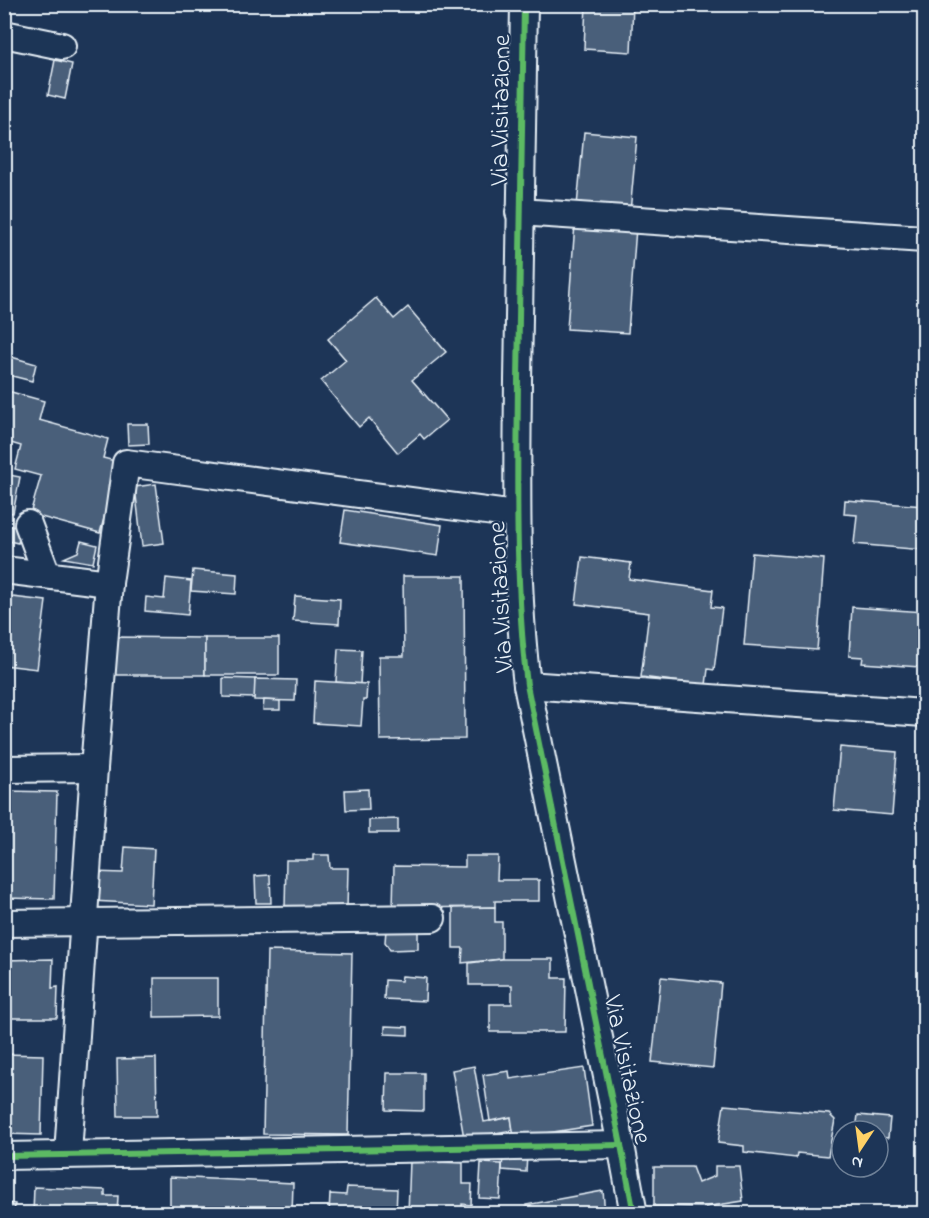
<svg xmlns="http://www.w3.org/2000/svg" width="929" height="1218" font-family="'Indie Flower',sans-serif">
  <style>
    .building { fill: #495e7a; stroke: #e8f1f8; stroke-width: 1.5 }
    .lines { fill: none; stroke-linecap: round; stroke-linejoin: round }
    .minor-casing { stroke: #e8f1f8; stroke-width: 30 }
    .minor { stroke: #1d3557; stroke-width: 26 }
    .cycleway-casing { stroke: #1d3557; stroke-width: 10 }
    .cycleway { stroke: #5cba63; stroke-width: 6 }
    .labels { text-anchor: middle; dominant-baseline: central; stroke-width: 4.5; stroke-linejoin: round; paint-order: stroke }
    .street-label { font-size: 26px; fill: #e8f1f8; stroke: #1d3557 }
  </style>
  <rect width="100%" height="100%" fill="#1d3557"/>
  <filter id="ink" filterUnits="userSpaceOnUse"><feTurbulence type="fractalNoise" baseFrequency=".0167" numOctaves="2"/><feDisplacementMap in="SourceGraphic" scale="12" xChannelSelector="R" yChannelSelector="G"/><feConvolveMatrix kernelMatrix="1 2 1 2 8 2 1 2 1" color-interpolation-filters="sRGB"/></filter>
  <g filter="url(#ink)">
    <!-- building -->
    <g class="building">
      <path d="M 586,4 L 633,4 L 631,52 L 584,49 Z"/>
      <path d="M 55,60 L 72,64 L 65,99 L 48,95 Z"/>
      <path d="M 584,132 L 637,137 L 630,212 L 577,206 Z"/>
      <path d="M 575,224 L 636,228 L 628,333 L 567,329 Z"/>
      <path d="M 376,298 L 394,319 L 408,307 L 446,352 L 412,380 L 447,420 L 424,439 L 420,434 L 398,453 L 369,418 L 359,427 L 321,381 L 346,360 L 328,339 Z"/>
      <path d="M 8,356 L 36,364 L 32,381 L 4,374 L 4,367 Z"/>
      <path d="M 4,390 L 44,401 L 39,420 L 108,439 L 103,458 L 115,461 L 110,483 L 113,485 L 100,533 L 30,514 L 41,476 L 15,469 L 21,446 L 4,441 Z"/>
      <path d="M 127,424 L 148,424 L 149,444 L 128,445 Z"/>
      <path d="M 4,474 L 20,477 L 13,513 L 4,512 Z"/>
      <path d="M 156,484 L 164,543 L 142,546 L 135,487 Z"/>
      <path d="M 845,500 L 924,506 L 924,550 L 854,544 L 857,515 L 844,514 Z"/>
      <path d="M 345,510 L 442,525 L 438,556 L 340,542 Z"/>
      <path d="M 4,525 L 22,528 L 18,543 L 4,540 Z"/>
      <path d="M 81,541 L 97,545 L 93,563 L 64,558 L 78,552 Z"/>
      <path d="M 752,553 L 824,559 L 817,650 L 744,645 Z"/>
      <path d="M 582,557 L 631,563 L 629,579 L 713,590 L 711,607 L 722,608 L 714,670 L 708,669 L 706,685 L 641,677 L 649,613 L 576,604 Z"/>
      <path d="M 193,570 L 237,574 L 236,594 L 191,591 Z"/>
      <path d="M 403,576 L 464,576 L 465,739 L 380,740 L 379,656 L 404,656 Z"/>
      <path d="M 166,578 L 191,581 L 188,615 L 145,611 L 146,597 L 164,599 Z"/>
      <path d="M 4,596 L 46,601 L 37,669 L 4,665 Z"/>
      <path d="M 295,596 L 340,599 L 339,624 L 293,621 Z"/>
      <path d="M 852,607 L 924,612 L 924,663 L 921,662 L 920,667 L 862,663 L 863,657 L 849,656 Z"/>
      <path d="M 112,637 L 205,638 L 205,675 L 112,675 Z"/>
      <rect x="205" y="638" width="74" height="37"/>
      <path d="M 338,649 L 362,650 L 360,684 L 336,682 Z"/>
      <path d="M 223,678 L 255,679 L 255,698 L 223,697 Z"/>
      <path d="M 255,679 L 296,680 L 295,701 L 254,700 Z"/>
      <path d="M 315,681 L 367,684 L 366,700 L 363,700 L 361,726 L 313,723 Z"/>
      <path d="M 264,700 L 280,701 L 280,710 L 263,710 Z"/>
      <path d="M 840,747 L 897,752 L 892,815 L 834,810 Z"/>
      <path d="M 368,789 L 369,809 L 346,810 L 345,790 Z"/>
      <path d="M 4,791 L 57,792 L 54,899 L 4,898 Z"/>
      <path d="M 398,819 L 398,833 L 369,833 L 369,820 Z"/>
      <path d="M 125,847 L 154,849 L 151,904 L 91,901 L 93,872 L 123,873 Z"/>
      <path d="M 313,855 L 329,855 L 330,868 L 348,868 L 347,910 L 285,909 L 286,860 L 313,860 Z"/>
      <path d="M 465,856 L 498,856 L 497,880 L 539,880 L 539,901 L 495,901 L 495,907 L 393,908 L 394,866 L 465,867 Z"/>
      <path d="M 270,875 L 271,903 L 256,903 L 255,876 Z"/>
      <path d="M 495,907 L 495,922 L 502,922 L 502,959 L 462,963 L 463,948 L 453,948 L 453,908 Z"/>
      <path d="M 418,927 L 418,949 L 390,950 L 385,942 L 386,930 Z"/>
      <path d="M 267,951 L 352,953 L 348,1135 L 263,1134 Z"/>
      <path d="M 53,959 L 52,988 L 58,987 L 57,1018 L 4,1018 L 4,960 Z"/>
      <path d="M 502,959 L 553,959 L 553,978 L 566,978 L 565,1032 L 490,1032 L 490,1004 L 512,1004 L 512,985 L 469,985 L 469,963 Z"/>
      <path d="M 402,976 L 426,978 L 425,1001 L 384,999 L 385,980 L 401,981 Z"/>
      <path d="M 661,977 L 721,983 L 713,1068 L 652,1062 Z"/>
      <path d="M 154,978 L 218,978 L 218,1016 L 154,1017 Z"/>
      <path d="M 385,1026 L 408,1027 L 408,1035 L 385,1034 Z"/>
      <path d="M 4,1054 L 43,1055 L 41,1135 L 4,1134 Z"/>
      <path d="M 156,1058 L 157,1116 L 118,1116 L 117,1059 Z"/>
      <path d="M 474,1066 L 484,1122 L 511,1117 L 513,1130 L 464,1138 L 452,1070 Z"/>
      <path d="M 584,1068 L 592,1126 L 514,1138 L 511,1117 L 490,1121 L 483,1075 L 509,1071 L 510,1079 Z"/>
      <path d="M 387,1073 L 424,1073 L 424,1111 L 386,1110 Z"/>
      <path d="M 724,1105 L 829,1114 L 835,1120 L 828,1156 L 797,1153 L 796,1158 L 744,1152 L 744,1146 L 718,1143 Z"/>
      <path d="M 858,1115 L 890,1118 L 888,1138 L 878,1137 L 878,1131 L 856,1131 Z"/>
      <path d="M 503,1154 L 527,1155 L 526,1172 L 502,1170 Z"/>
      <path d="M 410,1161 L 463,1163 L 463,1184 L 472,1184 L 471,1205 L 462,1204 L 462,1214 L 408,1214 Z"/>
      <path d="M 481,1163 L 502,1164 L 500,1199 L 479,1198 Z"/>
      <path d="M 715,1166 L 739,1166 L 743,1201 L 705,1207 L 654,1206 L 654,1167 L 692,1167 L 698,1183 L 715,1176 Z"/>
      <path d="M 170,1177 L 293,1183 L 292,1214 L 170,1214 Z"/>
      <path d="M 34,1187 L 105,1190 L 105,1196 L 118,1196 L 117,1214 L 33,1214 Z"/>
      <path d="M 347,1187 L 397,1189 L 396,1214 L 329,1214 L 330,1194 L 346,1195 Z"/>
      <path d="M 603,1191 L 605,1214 L 529,1214 L 526,1205 Z"/>
      <path d="M 4,1203 L 15,1204 L 14,1214 L 4,1214 Z"/>
    </g>
    <g class="lines">
      <defs>
        <g id="minor">
          <path d="M 524,4 C 521,130 519,256 518,381 C 517,483 515,584 527,685 L 621,1145 L 634,1214"/>
          <path d="M 4,34 L 62,46"/>
          <path d="M 519,212 L 924,239"/>
          <path d="M 28,524 L 47,575"/>
          <path d="M 4,570 L 109,583 L 126,463 L 516,515"/>
          <path d="M 527,685 L 924,713"/>
          <path d="M 4,769 L 94,768"/>
          <path d="M 4,923 L 432,918"/>
          <path d="M 68,1154 L 94,768 L 109,583"/>
          <path d="M 4,1156 L 621,1145"/>
        </g>
      </defs>
      <!-- minor casing -->
      <use href="#minor" class="minor-casing"/>
      <!-- minor -->
      <use href="#minor" class="minor"/>
      <defs>
        <g id="cycleway">
          <path d="M 524,4 C 521,130 519,256 518,381 C 517,483 515,584 527,685 L 621,1145 L 634,1214"/>
          <path d="M 4,1156 L 621,1145"/>
        </g>
      </defs>
      <!-- cycleway casing -->
      <use href="#cycleway" class="cycleway-casing"/>
      <!-- cycleway -->
      <use href="#cycleway" class="cycleway"/>
    </g>
  </g>
  <g class="labels">
    <!-- street labels -->
    <g class="street-label">
      <text transform="translate(502 110) rotate(-89)">Via Visitazione</text>
      <text transform="translate(502 597) rotate(-93)">Via Visitazione</text>
      <text transform="translate(626 1070) rotate(78)">Via Visitazione</text>
    </g>
  </g>
  <!-- margin -->
  <rect width="929" height="1218" fill="none" stroke="#1d3557" stroke-width="24"/>
  <rect x="12" y="12" width="905" height="1194" fill="none" stroke="#e8f1f8" stroke-width="2" filter="url(#ink)"/>
  <!-- north arrow -->
  <g transform="translate(860 1149) rotate(193)"><circle r="28" fill="#1d3557" stroke="#6e8097" stroke-width="1.5"/>
  <path d="M0-4.5L10 22L0 15L-10 22Z" fill="#ffd166"/>
  <text y="-9" font-size="16" font-weight="bold" text-anchor="middle" fill="#e8f1f8">N</text>
  </g>
</svg>
